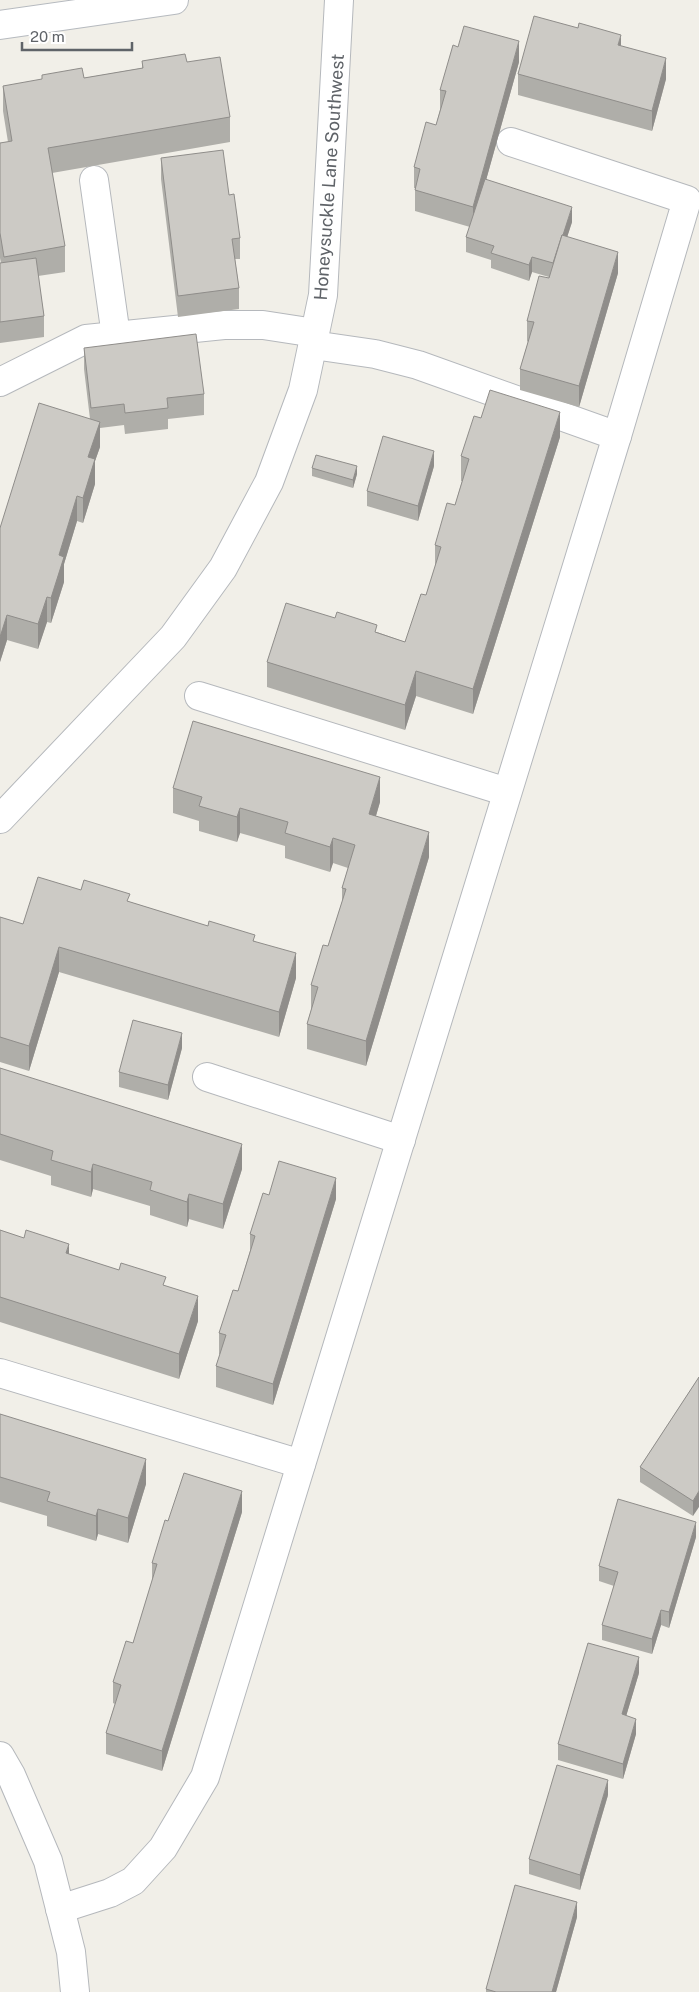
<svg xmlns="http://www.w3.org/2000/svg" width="699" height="1992" font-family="'Public Sans',sans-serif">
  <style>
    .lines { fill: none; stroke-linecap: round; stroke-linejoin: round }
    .minor-casing { stroke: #b5b8bc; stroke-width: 30 }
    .secondary-casing { stroke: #b6babf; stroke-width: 30 }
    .minor { stroke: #fff; stroke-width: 28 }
    .secondary { stroke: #fff; stroke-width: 28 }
    .wall { fill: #afaea9 }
    .shaded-wall { fill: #8f8d8a }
    .building { fill: #cccac5; stroke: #8f8d8a }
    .labels { text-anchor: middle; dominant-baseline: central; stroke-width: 4.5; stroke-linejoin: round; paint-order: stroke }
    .street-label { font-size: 18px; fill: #5f6368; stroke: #fff }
  </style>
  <rect width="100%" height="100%" fill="#f1efe8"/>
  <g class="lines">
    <defs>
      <g id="minor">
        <path d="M 94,180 L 116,336"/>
        <path d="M 313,345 L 375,354 L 418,365 L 617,436 L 687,200 L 511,142"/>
        <path d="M 0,382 L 86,339 L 224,325 L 263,325 L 315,333"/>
        <path d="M 199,696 L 507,792"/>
        <path d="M 0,819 L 173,637 L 223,568 L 269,482 L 303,390 L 323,295 L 339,0"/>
        <path d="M 207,1077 L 401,1140"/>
        <path d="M 0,1373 L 301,1464"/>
        <path d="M 0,1756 L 11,1775 L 48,1861 L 71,1952 L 75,1992"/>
        <path d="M 60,1909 L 110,1893 L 133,1881 L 163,1848 L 205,1777 L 617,436"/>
      </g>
      <path id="secondary" d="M 0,25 L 174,0"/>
    </defs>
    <!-- minor casing -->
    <use href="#minor" class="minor-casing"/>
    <!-- secondary casing -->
    <use href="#secondary" class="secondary-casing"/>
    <!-- minor -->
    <use href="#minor" class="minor"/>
    <!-- secondary -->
    <use href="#secondary" class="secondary"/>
  </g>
  <!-- wall -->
  <g class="wall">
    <path d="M 621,46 L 666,79 L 652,131 L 518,95 L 518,74 Z"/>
    <path d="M 142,61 L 187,62 L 230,117 L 230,142 L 52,173 L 65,246 L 65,272 L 38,276 L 44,316 L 44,337 L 0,343 L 0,263 L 1,263 L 0,258 L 0,143 L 8,142 L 3,111 L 3,86 L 84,78 L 142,68 Z"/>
    <path d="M 519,62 L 486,180 L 572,222 L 567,237 L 618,273 L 579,407 L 520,390 L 520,369 L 528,342 L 527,341 L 527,321 L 549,277 L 532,272 L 529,281 L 491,268 L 491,260 L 466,252 L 466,237 L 470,227 L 415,211 L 415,188 L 414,188 L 414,167 L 436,125 L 440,110 L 440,90 Z"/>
    <path d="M 161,158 L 229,195 L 240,238 L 240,259 L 235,259 L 239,288 L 239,309 L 178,317 L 161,179 Z"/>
    <path d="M 84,348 L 204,394 L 204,415 L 168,419 L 168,429 L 125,434 L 124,425 L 100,428 L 100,447 L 95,461 L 95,484 L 83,523 L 77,521 L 64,564 L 64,582 L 51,623 L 47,622 L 38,649 L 7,640 L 0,662 L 0,528 L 90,419 L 84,369 Z"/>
    <path d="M 481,418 L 560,437 L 473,714 L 416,696 L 405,730 L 267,687 L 267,662 L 377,632 L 405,642 L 426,595 L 435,568 L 435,545 L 455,505 L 462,481 L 461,481 L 461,456 Z"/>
    <path d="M 434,466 L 418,521 L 367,506 L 367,491 Z"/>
    <path d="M 312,468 L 357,474 L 353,488 L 312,476 Z"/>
    <path d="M 173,788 L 380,802 L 376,816 L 429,857 L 366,1066 L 307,1049 L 307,1024 L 311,1010 L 311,985 L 328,946 L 342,902 L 342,888 L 348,868 L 333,863 L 330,872 L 285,858 L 285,846 L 240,833 L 237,842 L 199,831 L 199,821 L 173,813 Z"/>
    <path d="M 81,890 L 130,902 L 255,941 L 296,978 L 279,1037 L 59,972 L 29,1071 L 0,1062 L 0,917 L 23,924 Z"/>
    <path d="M 182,1048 L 168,1100 L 119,1087 L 119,1072 Z"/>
    <path d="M 0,1068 L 242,1169 L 223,1229 L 189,1219 L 187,1227 L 150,1215 L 150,1206 L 93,1189 L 91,1197 L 51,1185 L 51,1176 L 0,1160 Z"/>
    <path d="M 269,1195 L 336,1199 L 273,1405 L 216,1387 L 216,1366 L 220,1354 L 219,1354 L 219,1333 L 238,1291 L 250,1251 L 250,1234 Z"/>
    <path d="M 0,1230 L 69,1254 L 166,1286 L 198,1321 L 179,1379 L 0,1322 Z"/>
    <path d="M 699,1377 L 693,1516 L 640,1482 L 640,1467 Z"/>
    <path d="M 0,1414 L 146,1484 L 128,1543 L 98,1534 L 96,1541 L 47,1526 L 47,1516 L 0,1502 Z"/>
    <path d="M 242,1512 L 162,1771 L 106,1754 L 106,1733 L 115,1704 L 113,1703 L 113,1682 L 133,1643 L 152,1582 L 152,1563 L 168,1521 Z"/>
    <path d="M 696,1537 L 669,1628 L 661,1625 L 652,1654 L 602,1640 L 602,1625 L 614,1586 L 599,1581 L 599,1566 Z"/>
    <path d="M 639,1673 L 626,1716 L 636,1734 L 623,1779 L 558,1760 L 558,1744 Z"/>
    <path d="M 608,1795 L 580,1890 L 529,1874 L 529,1859 Z"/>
    <path d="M 577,1917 L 556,1992 L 486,1992 L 486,1989 Z"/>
  </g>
  <!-- shaded-wall -->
  <g class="shaded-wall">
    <path d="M 621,35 L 621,55 L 618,45 Z"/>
    <path d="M 519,41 L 519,62 L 473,227 L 473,207 Z"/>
    <path d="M 666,58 L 666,79 L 652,131 L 652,111 Z"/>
    <path d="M 572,207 L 572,222 L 554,278 L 554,263 Z"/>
    <path d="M 618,252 L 618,273 L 579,407 L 579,386 Z"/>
    <path d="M 532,257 L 532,272 L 529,281 L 529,265 Z"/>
    <path d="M 560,412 L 560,437 L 473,714 L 473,689 Z"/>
    <path d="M 100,422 L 100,447 L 95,461 L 95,484 L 83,523 L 83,498 L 88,457 Z"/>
    <path d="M 434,451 L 434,466 L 418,521 L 418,506 Z"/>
    <path d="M 357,466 L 357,474 L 353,488 L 353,480 Z"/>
    <path d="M 77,496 L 77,521 L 64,564 L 64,582 L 51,623 L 51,598 L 59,555 Z"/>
    <path d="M 47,597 L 47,622 L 38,649 L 38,624 Z"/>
    <path d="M 7,615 L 7,640 L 0,662 L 0,637 Z"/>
    <path d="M 416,671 L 416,696 L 405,730 L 405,705 Z"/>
    <path d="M 380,777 L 380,802 L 369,839 L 369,814 Z"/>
    <path d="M 240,808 L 240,833 L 237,842 L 237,817 Z"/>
    <path d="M 429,832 L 429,857 L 366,1066 L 366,1041 Z"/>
    <path d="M 333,838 L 333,863 L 330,872 L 330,847 Z"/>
    <path d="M 59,947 L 59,972 L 29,1071 L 29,1046 Z"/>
    <path d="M 296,953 L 296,978 L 279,1037 L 279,1012 Z"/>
    <path d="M 182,1033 L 182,1048 L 168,1100 L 168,1085 Z"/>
    <path d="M 242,1144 L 242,1169 L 223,1229 L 223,1204 Z"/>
    <path d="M 93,1164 L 93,1189 L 91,1197 L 91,1172 Z"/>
    <path d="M 336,1178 L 336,1199 L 273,1405 L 273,1384 Z"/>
    <path d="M 189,1194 L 189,1219 L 187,1227 L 187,1202 Z"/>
    <path d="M 69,1244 L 69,1269 L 66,1253 Z"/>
    <path d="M 198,1296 L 198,1321 L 179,1379 L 179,1354 Z"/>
    <path d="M 146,1459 L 146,1484 L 128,1543 L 128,1518 Z"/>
    <path d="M 242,1491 L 242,1512 L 162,1771 L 162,1751 Z"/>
    <path d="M 699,1491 L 699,1507 L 693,1516 L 693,1501 Z"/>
    <path d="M 98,1509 L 98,1534 L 96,1541 L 96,1516 Z"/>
    <path d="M 696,1522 L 696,1537 L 669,1628 L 669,1612 Z"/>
    <path d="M 661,1610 L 661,1625 L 652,1654 L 652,1639 Z"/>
    <path d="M 639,1657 L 639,1673 L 622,1730 L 622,1714 Z"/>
    <path d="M 636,1719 L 636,1734 L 623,1779 L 623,1764 Z"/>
    <path d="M 608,1780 L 608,1795 L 580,1890 L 580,1875 Z"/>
    <path d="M 577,1902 L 577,1917 L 556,1992 L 552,1992 Z"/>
  </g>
  <!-- building -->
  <g class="building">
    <path d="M 534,16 L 578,28 L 579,23 L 621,35 L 618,45 L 666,58 L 652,111 L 518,74 Z"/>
    <path d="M 464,26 L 519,41 L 473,207 L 415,190 L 420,169 L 414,167 L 426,122 L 436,125 L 446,91 L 440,90 L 453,45 L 458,47 Z"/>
    <path d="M 185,54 L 187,62 L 220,57 L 230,117 L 48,148 L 65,246 L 4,257 L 0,233 L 0,143 L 12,141 L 3,86 L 42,79 L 42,75 L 82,68 L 84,78 L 143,68 L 142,61 Z"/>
    <path d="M 223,150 L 229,195 L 234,194 L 240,238 L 232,239 L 239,288 L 178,296 L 161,158 Z"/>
    <path d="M 485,179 L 572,207 L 563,235 L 562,235 L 553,263 L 532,257 L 529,265 L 491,253 L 494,246 L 466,237 Z"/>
    <path d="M 562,235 L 618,252 L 579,386 L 520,369 L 534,322 L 527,321 L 539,276 L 549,278 Z"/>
    <path d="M 36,258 L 44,316 L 0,322 L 0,263 Z"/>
    <path d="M 196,334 L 204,394 L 167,398 L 168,408 L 125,413 L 124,404 L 91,408 L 84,348 Z"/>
    <path d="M 490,390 L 560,412 L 473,689 L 416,671 L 405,705 L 267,662 L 286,603 L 335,618 L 337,612 L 377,625 L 375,632 L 405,642 L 421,594 L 426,595 L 441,547 L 435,545 L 447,503 L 455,505 L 469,459 L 461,456 L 474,416 L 481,418 Z"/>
    <path d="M 39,403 L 100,422 L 88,457 L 95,459 L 83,498 L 77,496 L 59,555 L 64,557 L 51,598 L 47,597 L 38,624 L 7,615 L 0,637 L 0,528 Z"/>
    <path d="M 383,436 L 434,451 L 418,506 L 367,491 Z"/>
    <path d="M 316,455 L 357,466 L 353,480 L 312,468 Z"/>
    <path d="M 193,721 L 380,777 L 369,814 L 429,832 L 366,1041 L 307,1024 L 318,987 L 311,985 L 323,945 L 328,946 L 346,889 L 342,888 L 355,845 L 333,838 L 330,847 L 285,833 L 288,822 L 240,808 L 237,817 L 199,806 L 202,797 L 173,788 Z"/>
    <path d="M 38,877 L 81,890 L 84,880 L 130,894 L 127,901 L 208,926 L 209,921 L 255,935 L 253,941 L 296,953 L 279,1012 L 59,947 L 29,1046 L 0,1037 L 0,917 L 23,924 Z"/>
    <path d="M 133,1020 L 182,1033 L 168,1085 L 119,1072 Z"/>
    <path d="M 0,1068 L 242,1144 L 223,1204 L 189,1194 L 187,1202 L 150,1190 L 152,1182 L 93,1164 L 91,1172 L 51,1160 L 53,1151 L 0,1134 Z"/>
    <path d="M 279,1161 L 336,1178 L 273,1384 L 216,1366 L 226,1335 L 219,1333 L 233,1290 L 238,1291 L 255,1236 L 250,1234 L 263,1193 L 269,1195 Z"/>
    <path d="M 0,1230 L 24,1238 L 26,1230 L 69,1244 L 66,1253 L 119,1270 L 121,1263 L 166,1277 L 163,1285 L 198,1296 L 179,1354 L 0,1297 Z"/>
    <path d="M 699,1377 L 699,1491 L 693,1501 L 640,1467 Z"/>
    <path d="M 0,1414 L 146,1459 L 128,1518 L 98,1509 L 96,1516 L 47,1501 L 50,1492 L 0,1477 Z"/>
    <path d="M 184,1473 L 242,1491 L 162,1751 L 106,1733 L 121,1685 L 113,1682 L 126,1641 L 133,1643 L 157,1564 L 152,1563 L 165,1520 L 168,1521 Z"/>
    <path d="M 618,1499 L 696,1522 L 669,1612 L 661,1610 L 652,1639 L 602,1625 L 618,1572 L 599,1566 Z"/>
    <path d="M 588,1643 L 639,1657 L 622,1714 L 636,1719 L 623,1764 L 558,1744 Z"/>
    <path d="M 557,1765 L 608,1780 L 580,1875 L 529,1859 Z"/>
    <path d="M 515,1885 L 577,1902 L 552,1992 L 496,1992 L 486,1989 Z"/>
  </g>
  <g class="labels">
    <!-- street labels -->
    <g class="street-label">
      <text transform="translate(329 177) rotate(-86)">Honeysuckle Lane Southwest</text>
    </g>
  </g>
  <!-- scale -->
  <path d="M22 42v8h110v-8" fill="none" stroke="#5f6368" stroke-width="2.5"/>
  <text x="30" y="42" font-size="15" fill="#5f6368" stroke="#ffffff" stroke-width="4" paint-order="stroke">20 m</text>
</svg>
